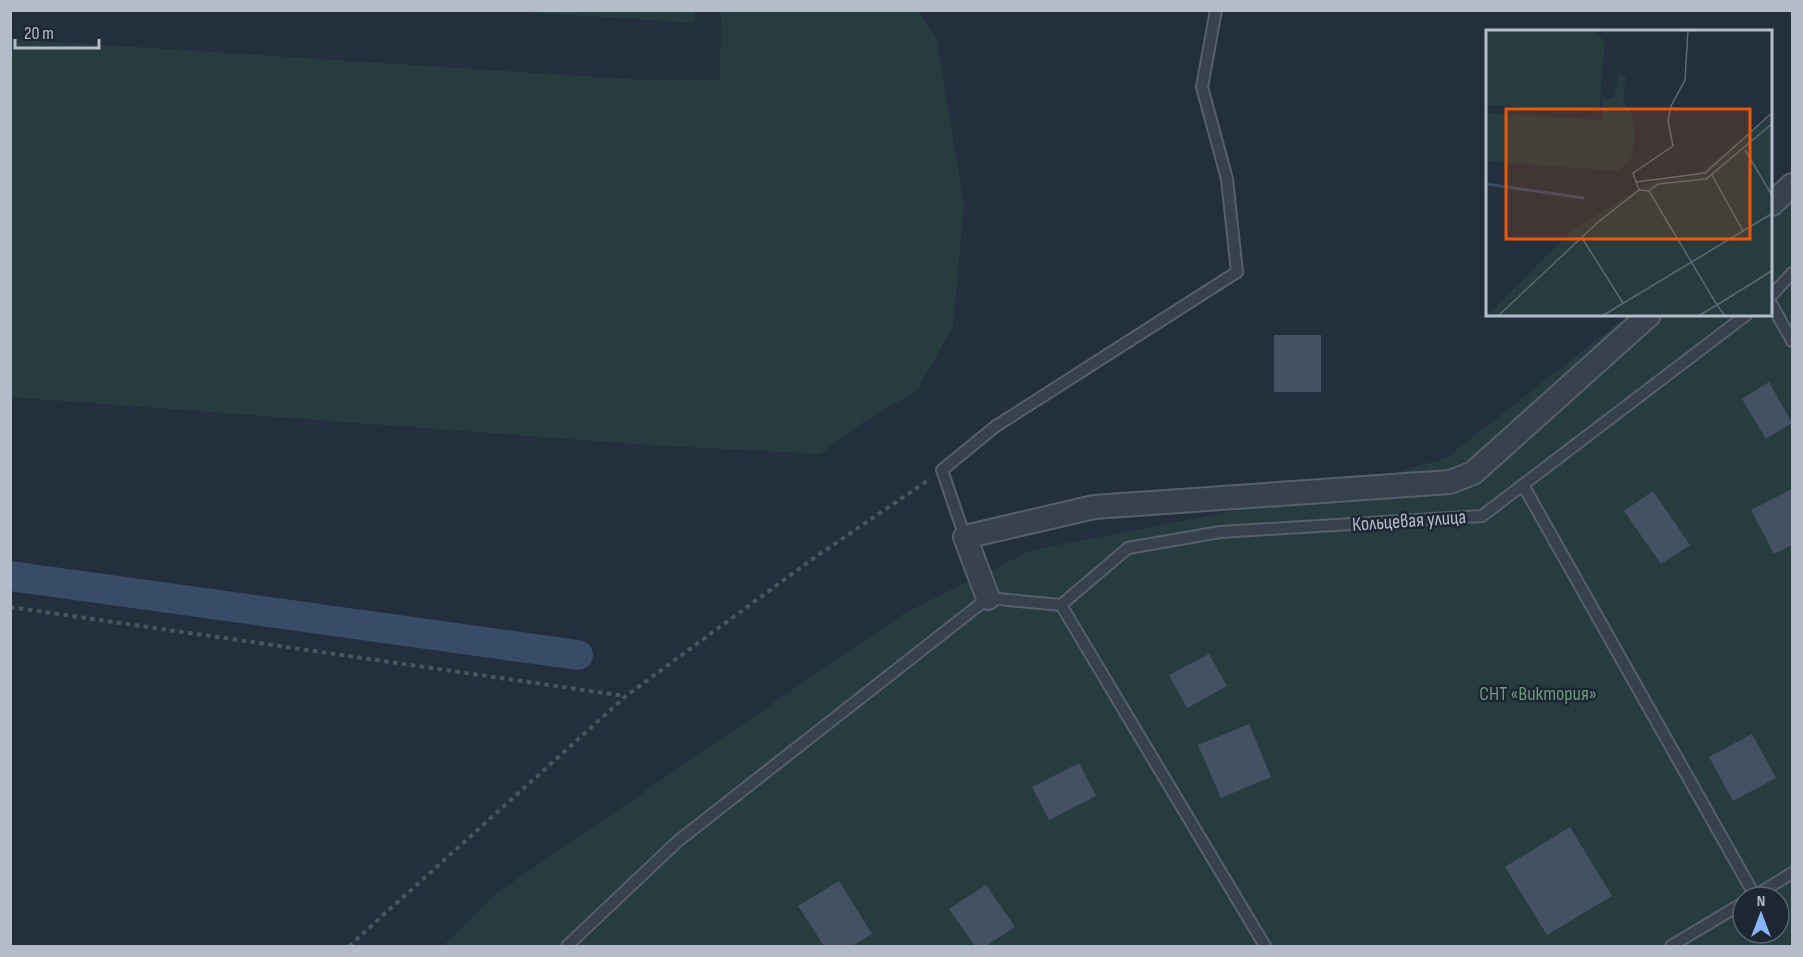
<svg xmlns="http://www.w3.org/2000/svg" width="1803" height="957" font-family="'Sofia Sans Condensed',sans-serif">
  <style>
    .green { fill: #263c3f; fill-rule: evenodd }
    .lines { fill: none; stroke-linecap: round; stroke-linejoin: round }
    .canal { stroke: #394c67; stroke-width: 30 }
    .building { fill: #455162 }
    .service-casing { stroke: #565f6c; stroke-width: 14 }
    .minor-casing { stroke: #565f6c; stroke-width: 26 }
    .path { stroke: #44595c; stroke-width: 4; stroke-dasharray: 4.5 4.5; stroke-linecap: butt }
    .service { stroke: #38414e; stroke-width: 10 }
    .minor { stroke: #38414e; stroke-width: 22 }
    .labels { text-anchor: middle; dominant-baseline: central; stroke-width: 5; stroke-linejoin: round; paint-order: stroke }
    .street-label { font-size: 20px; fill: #b4bcc9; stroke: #1d2633 }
    .park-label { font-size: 20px; fill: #6b9a76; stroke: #1d2633 }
    .inset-river { fill: none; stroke: #394c67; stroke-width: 3 }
    .inset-road { fill: none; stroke: #5e6776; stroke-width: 1.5 }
    .view { fill: #e8590c; fill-opacity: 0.15; stroke: #e8590c; stroke-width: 3 }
    .inset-edge { fill: none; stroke: #b4bcc9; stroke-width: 3 }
  </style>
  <rect width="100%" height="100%" fill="#242f3e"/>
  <!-- green -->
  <g class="green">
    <path d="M 509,11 L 695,10 L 695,11 L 694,23 Z"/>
    <path d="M 721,11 L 918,11 L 937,39 L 964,205 L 953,327 L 917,390 L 862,423 L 820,454 L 648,445 L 11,397 L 11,39 L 645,80 L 720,80 Z"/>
    <path d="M 1792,186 L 1792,946 L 443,946 L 498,892 L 903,614 L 1032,550 L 1328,493 L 1446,458 L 1628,315 L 1772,315 L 1772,203 ZM 1743,897 L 1779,897 L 1779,933 L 1743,933 Z"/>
  </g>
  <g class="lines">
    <!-- canal -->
    <path class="canal" d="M 10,576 L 578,655"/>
  </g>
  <!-- building -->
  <g class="building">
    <rect x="1274" y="335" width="47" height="57"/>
    <path d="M 1769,382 L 1792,423 L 1766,439 L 1742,399 Z"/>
    <path d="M 1792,489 L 1792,545 L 1774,554 L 1751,510 Z"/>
    <path d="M 1653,491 L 1690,545 L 1661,564 L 1624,511 Z"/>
    <path d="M 1209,654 L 1227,686 L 1187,708 L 1169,675 Z"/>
    <path d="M 1249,724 L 1271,777 L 1221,798 L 1198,745 Z"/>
    <path d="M 1752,734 L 1776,778 L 1733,801 L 1709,757 Z"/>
    <path d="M 1079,763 L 1096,796 L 1049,820 L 1032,787 Z"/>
    <path d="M 1570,827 L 1612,896 L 1547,935 L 1505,867 Z"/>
    <path d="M 839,881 L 872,934 L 852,946 L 824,946 L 798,906 Z"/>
    <path d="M 986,885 L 1015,927 L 986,946 L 975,946 L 949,909 Z"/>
  </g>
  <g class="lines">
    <defs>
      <g id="service">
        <path d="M 1772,295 L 1792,273"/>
        <path d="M 1772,305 L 1792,341"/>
        <path d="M 1523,485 L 1755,896"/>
        <path d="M 965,537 L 942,470 L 996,426 L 1237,272 L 1227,179 L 1202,87 L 1216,10"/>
        <path d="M 1061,605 L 1128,548 L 1220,532 L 1482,516 L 1746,315"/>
        <path d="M 1753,897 L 1792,873"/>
        <path d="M 567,946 L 678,841 L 988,598 L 1061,605 L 1265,946"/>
        <path d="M 1671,946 L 1743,903"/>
      </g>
      <g id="minor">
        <path d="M 1772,204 L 1792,185"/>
        <path d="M 988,598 L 965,537 L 1094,507 L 1450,482 L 1473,473 L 1649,315"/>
      </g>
    </defs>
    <!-- service casing -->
    <use href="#service" class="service-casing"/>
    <!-- minor casing -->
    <use href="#minor" class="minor-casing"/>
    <!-- path -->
    <g class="path">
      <path d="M 10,607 L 625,696"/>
      <path d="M 349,946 L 626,696 L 811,560 L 927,481"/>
    </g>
    <!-- service -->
    <use href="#service" class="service"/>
    <!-- minor -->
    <use href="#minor" class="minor"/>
  </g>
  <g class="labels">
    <!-- street labels -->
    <g class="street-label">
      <text transform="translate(1409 521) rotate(-4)">Кольцевая улица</text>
    </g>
    <!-- park labels -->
    <g class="park-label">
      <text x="1538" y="694">СНТ «Виктория»</text>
    </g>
  </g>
  <!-- overview -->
  <g transform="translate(1486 30)">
    <rect width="286" height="286" fill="#242f3e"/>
    <path d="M 0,0 L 107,0 L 119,12 L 113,82 L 0,75 ZM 133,45 L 140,46 L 137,70 L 146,85 L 150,107 L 144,132 L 131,141 L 0,131 L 0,83 L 117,90 L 117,69 L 127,69 ZM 286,86 L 286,286 L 0,286 L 87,200 L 159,154 L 215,141 Z" fill="#263c3f"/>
    <path class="inset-river" d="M 0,154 L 98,168"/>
    <path class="inset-road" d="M 259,120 L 287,167M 226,145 L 257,201M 150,152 L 219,143 L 287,82M 153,160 L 147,143 L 187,116 L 182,91 L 185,76 L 199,50 L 202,0M 163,161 L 172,154 L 220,149 L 287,93M 96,208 L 137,273M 12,286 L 111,193 L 153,160 L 163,161 L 231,275 L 212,286M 116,286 L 287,183M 239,286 L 231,275 L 287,240"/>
    <path class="view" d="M 20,79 L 264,79 L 264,209 L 20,209 Z"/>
    <rect width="286" height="286" class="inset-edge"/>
  </g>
  <!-- border -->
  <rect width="1803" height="957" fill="none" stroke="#b4bcc9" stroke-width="24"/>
  <!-- north arrow -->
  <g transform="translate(1761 915)"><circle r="28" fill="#1d2633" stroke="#59626f" stroke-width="1.5"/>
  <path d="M0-4.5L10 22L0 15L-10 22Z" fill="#8ab4f8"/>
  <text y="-9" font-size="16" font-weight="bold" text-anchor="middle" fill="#b4bcc9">N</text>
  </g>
  <!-- scale -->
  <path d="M15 39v9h84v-9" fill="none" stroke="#b4bcc9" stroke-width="3"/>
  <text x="24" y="39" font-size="18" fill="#b4bcc9" stroke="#1d2633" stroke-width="4.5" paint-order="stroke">20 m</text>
</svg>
